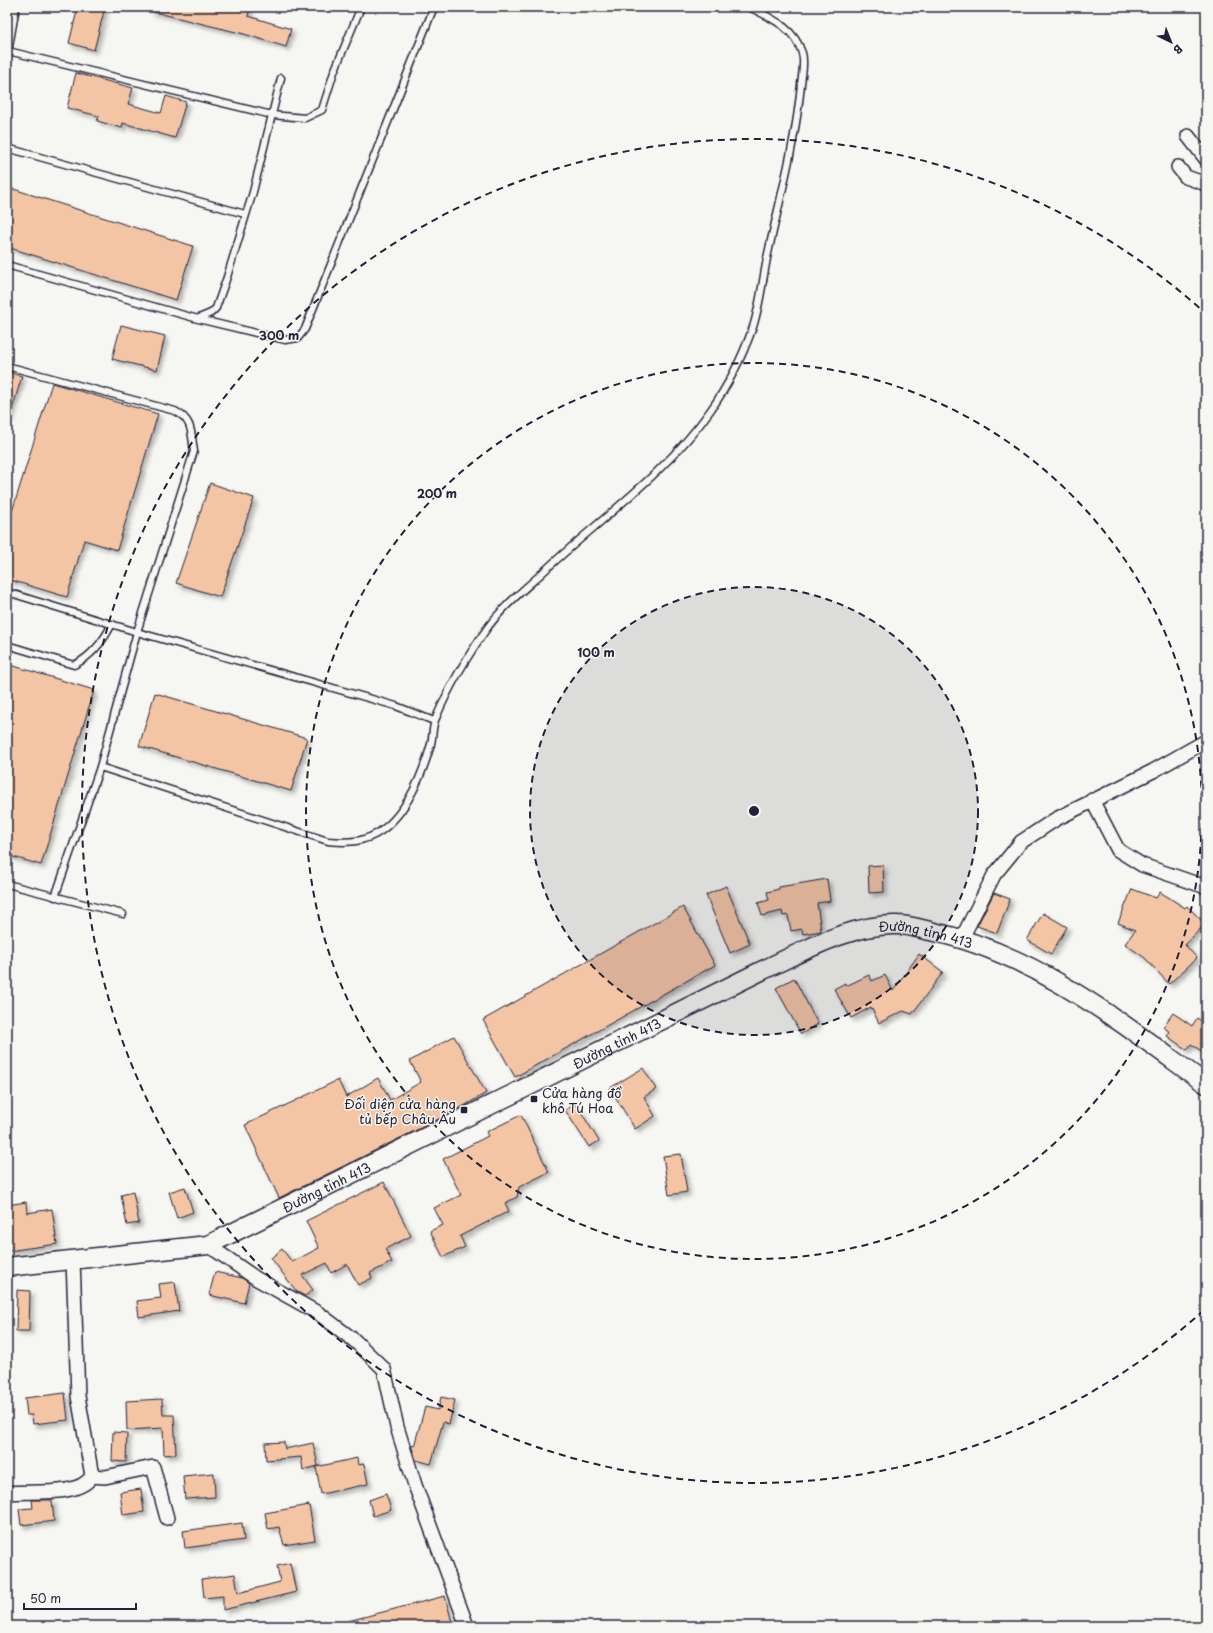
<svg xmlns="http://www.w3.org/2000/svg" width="1213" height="1633" font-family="'Playpen Sans',sans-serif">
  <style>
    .building { fill: #f4c5a4; stroke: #22223b; filter: url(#shadow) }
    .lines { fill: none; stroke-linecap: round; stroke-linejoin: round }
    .lane-casing { stroke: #22223b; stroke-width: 9 }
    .street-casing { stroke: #22223b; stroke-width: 16 }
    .secondary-casing { stroke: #22223b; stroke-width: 21 }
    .lane { stroke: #f6f6f2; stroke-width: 6 }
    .street { stroke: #f6f6f2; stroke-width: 13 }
    .secondary { stroke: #f6f6f2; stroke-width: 18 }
    .ring { fill: none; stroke: #22223b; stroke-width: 2; stroke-dasharray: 7 5 }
    .poi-dot { fill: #22223b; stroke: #f6f6f2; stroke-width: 1.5 }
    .labels { text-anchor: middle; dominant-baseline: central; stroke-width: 3; stroke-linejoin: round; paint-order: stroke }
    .street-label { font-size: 13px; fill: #22223b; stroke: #f6f6f2 }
    .poi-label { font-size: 13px; fill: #22223b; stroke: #f6f6f2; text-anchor: start }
    .centre { fill: #22223b; stroke: #f6f6f2; stroke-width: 2 }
    .ring-label { font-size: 12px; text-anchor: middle; font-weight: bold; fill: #22223b; stroke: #f6f6f2; stroke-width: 3; stroke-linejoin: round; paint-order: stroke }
  </style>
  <defs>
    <filter id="shadow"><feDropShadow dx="3.5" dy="3.5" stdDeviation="2" flood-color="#0004"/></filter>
  </defs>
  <rect width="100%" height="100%" fill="#f6f6f2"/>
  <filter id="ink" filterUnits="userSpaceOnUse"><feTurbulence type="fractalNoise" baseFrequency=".025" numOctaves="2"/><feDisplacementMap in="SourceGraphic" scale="8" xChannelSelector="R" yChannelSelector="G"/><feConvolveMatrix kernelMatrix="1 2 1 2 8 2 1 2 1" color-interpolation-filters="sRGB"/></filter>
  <g filter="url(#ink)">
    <!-- building -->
    <g class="building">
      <path d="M 78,7 L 105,7 L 94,50 L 69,43 Z"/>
      <path d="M 150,7 L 250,7 L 248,16 L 291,29 L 286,47 L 244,34 L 150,11 Z"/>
      <path d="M 76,73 L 133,88 L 128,104 L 161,113 L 166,96 L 186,102 L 175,138 L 123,123 L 122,128 L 97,121 L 99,116 L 67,108 Z"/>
      <path d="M 7,187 L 193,246 L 176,300 L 7,247 Z"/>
      <path d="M 121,325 L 165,336 L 157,370 L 112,359 Z"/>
      <path d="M 7,372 L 22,376 L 10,416 L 7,415 Z"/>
      <path d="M 52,383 L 158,414 L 117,550 L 84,540 L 67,597 L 7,579 L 7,517 L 10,518 Z"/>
      <path d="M 210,483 L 254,498 L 220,597 L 176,583 Z"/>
      <path d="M 7,664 L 94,690 L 41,865 L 7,855 Z"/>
      <path d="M 155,693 L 307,738 L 291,791 L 139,746 Z"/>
      <path d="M 883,865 L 884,892 L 869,893 L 868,866 Z"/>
      <path d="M 827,879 L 830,901 L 817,903 L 821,931 L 803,934 L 802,929 L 791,931 L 788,915 L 783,916 L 782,911 L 762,916 L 758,903 L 769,900 L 767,892 L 779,889 L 779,887 Z"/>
      <path d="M 726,886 L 750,944 L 730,953 L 706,895 Z"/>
      <path d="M 1132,889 L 1156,898 L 1160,892 L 1185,908 L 1187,906 L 1205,924 L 1185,945 L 1197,958 L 1169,984 L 1145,958 L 1125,944 L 1135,930 L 1118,923 Z"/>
      <path d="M 994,893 L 1010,899 L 997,933 L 977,926 Z"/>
      <path d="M 683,907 L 715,965 L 515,1077 L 483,1020 Z"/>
      <path d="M 1043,913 L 1067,927 L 1051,954 L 1027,940 Z"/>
      <path d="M 919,954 L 943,972 L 912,1014 L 903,1011 L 879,1023 L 871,1007 L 851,1018 L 834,989 L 845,983 L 846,986 L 869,975 L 872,981 L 885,975 L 893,991 Z"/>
      <path d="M 794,978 L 818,1024 L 801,1034 L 776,988 Z"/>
      <path d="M 1173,1013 L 1192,1026 L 1197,1018 L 1206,1024 L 1206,1054 L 1191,1044 L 1187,1050 L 1167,1036 L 1170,1032 L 1163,1027 Z"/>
      <path d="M 454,1036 L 486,1093 L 457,1110 L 279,1198 L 245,1125 L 338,1080 L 346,1097 L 378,1078 L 390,1100 L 421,1082 L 410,1061 Z"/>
      <path d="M 643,1068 L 656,1089 L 644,1097 L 655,1116 L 635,1129 L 610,1088 Z"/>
      <path d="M 576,1104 L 599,1141 L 589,1147 L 565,1110 Z"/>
      <path d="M 521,1115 L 549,1172 L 519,1187 L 517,1197 L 505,1203 L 509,1211 L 460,1236 L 465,1247 L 443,1257 L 430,1231 L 443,1225 L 434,1208 L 461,1195 L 443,1159 L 488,1136 L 486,1132 Z"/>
      <path d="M 681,1154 L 687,1192 L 669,1195 L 663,1156 Z"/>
      <path d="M 384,1182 L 411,1236 L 385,1249 L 392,1262 L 370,1273 L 372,1278 L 358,1285 L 347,1264 L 331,1273 L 327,1263 L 302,1275 L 313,1290 L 305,1296 L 297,1292 L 271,1258 L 282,1249 L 292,1262 L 319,1248 L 306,1221 Z"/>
      <path d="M 185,1187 L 193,1212 L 177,1218 L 169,1192 Z"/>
      <path d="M 133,1192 L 139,1223 L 127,1225 L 121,1195 Z"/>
      <path d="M 26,1202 L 27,1213 L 52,1209 L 57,1244 L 8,1251 L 7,1205 Z"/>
      <path d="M 215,1272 L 242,1278 L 249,1283 L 244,1303 L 209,1295 Z"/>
      <path d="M 175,1282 L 179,1311 L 139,1317 L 137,1301 L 161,1298 L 159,1284 Z"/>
      <path d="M 17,1290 L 30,1291 L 29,1331 L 16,1331 Z"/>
      <path d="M 65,1393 L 68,1420 L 33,1424 L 32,1415 L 27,1415 L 25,1398 Z"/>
      <path d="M 441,1397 L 455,1400 L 449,1424 L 443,1422 L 431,1464 L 416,1460 L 411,1445 L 414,1446 L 425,1407 L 438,1410 Z"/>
      <path d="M 162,1399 L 163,1415 L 174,1415 L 176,1454 L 164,1455 L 163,1428 L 127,1430 L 126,1401 Z"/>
      <path d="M 113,1432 L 127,1433 L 126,1462 L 112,1461 Z"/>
      <path d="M 284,1442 L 285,1449 L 313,1443 L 318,1466 L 303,1470 L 301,1457 L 266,1460 L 265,1443 Z"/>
      <path d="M 357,1458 L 358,1465 L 364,1464 L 368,1484 L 321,1494 L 316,1467 Z"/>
      <path d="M 214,1473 L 215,1497 L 185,1499 L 183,1476 Z"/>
      <path d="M 141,1489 L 144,1512 L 123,1515 L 120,1492 Z"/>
      <path d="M 386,1494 L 391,1510 L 373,1516 L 369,1500 Z"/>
      <path d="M 32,1500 L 52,1500 L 54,1521 L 21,1525 L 19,1509 L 33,1508 Z"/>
      <path d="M 309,1505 L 315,1540 L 284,1545 L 279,1527 L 268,1529 L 265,1513 Z"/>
      <path d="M 242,1523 L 244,1540 L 185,1548 L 183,1531 Z"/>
      <path d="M 290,1563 L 296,1592 L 223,1610 L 223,1596 L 204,1598 L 202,1579 L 235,1574 L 238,1593 L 280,1582 L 277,1566 Z"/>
      <path d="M 445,1596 L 453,1626 L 344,1626 L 344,1622 Z"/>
    </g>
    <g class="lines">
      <defs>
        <g id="lane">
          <path d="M 8,51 L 272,115 L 305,118 L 322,110 L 334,72 L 361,7"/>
          <path d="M 7,58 L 16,7"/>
          <path d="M 7,148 L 245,214"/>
          <path d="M 7,265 L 198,319 L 285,340 L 298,338 L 305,329 L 434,7"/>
          <path d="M 199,318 L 211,313 L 216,308 L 227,277 L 253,192 L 281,78"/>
          <path d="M 7,366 L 175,411 C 193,420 191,433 194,451 L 137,632 L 100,767 L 55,897"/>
          <path d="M 7,592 L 137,632 L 396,706 L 434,721"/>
          <path d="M 7,645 L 74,665 C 92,656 103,642 112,624"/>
          <path d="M 100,767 L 328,841 C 340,842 353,843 364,839 C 401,829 422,777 431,744 C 433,736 432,726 436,718 C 449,687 468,655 488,627 C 503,607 522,591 540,575 C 597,521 665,475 710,411 C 728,386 743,355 753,327 C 761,302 763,275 769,249 C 781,195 796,140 801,84 C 802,74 805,62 802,53 C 794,27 771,18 749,7"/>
          <path d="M 7,884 L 123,914"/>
        </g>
        <g id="street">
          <path d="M 1188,136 L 1206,159"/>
          <path d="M 1178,167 L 1186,177 L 1206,184"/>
          <path d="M 1092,800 L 1118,850 L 1142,865 L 1206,887"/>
          <path d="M 962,938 L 994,875 L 1021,842 L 1056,819 L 1153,771 L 1206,741"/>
          <path d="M 208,1245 L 257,1279 L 318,1313 L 355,1341 L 384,1369 L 397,1427 L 415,1485 L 467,1626"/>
          <path d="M 92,1476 L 105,1477 L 153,1467 L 167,1518"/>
          <path d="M 7,1493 C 28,1490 79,1498 92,1476 L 78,1396 L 73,1260"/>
        </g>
        <g id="secondary">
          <path id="s1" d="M 7,1267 L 208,1245 L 761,971 C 802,952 852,923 898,925 C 909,925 920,929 930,931 C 1035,953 1121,1023 1206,1084"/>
        </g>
      </defs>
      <!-- lane casing -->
      <use href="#lane" class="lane-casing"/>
      <!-- street casing -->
      <use href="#street" class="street-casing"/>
      <!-- secondary casing -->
      <use href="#secondary" class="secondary-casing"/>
      <!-- lane -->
      <use href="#lane" class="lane"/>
      <!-- street -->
      <use href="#street" class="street"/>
      <!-- secondary -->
      <use href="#secondary" class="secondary"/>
    </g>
  </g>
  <!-- distance rings -->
  <circle cx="754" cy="811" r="224" fill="#22223b" fill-opacity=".12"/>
  <g class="ring">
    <circle cx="754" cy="811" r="224"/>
    <circle cx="754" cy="811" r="448"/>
    <path d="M1204 1310A672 672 0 1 1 1204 312"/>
  </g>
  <!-- markers -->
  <g class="poi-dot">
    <rect x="530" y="1095" width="8" height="8" rx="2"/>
    <rect x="460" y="1106" width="8" height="8" rx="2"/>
  </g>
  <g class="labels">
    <!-- street labels -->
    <g class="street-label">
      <text stroke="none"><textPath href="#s1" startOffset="994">Đường tỉnh 413</textPath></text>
      <text stroke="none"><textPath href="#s1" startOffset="658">Đường tỉnh 413</textPath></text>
      <text stroke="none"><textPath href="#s1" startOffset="334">Đường tỉnh 413</textPath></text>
    </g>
    <!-- poi labels -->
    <g class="poi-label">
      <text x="542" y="1092">Cửa hàng đồ<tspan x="542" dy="15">khô Tú Hoa</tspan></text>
      <text x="456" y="1103" text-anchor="end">Đối diện cửa hàng<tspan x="456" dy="15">tủ bếp Châu Âu</tspan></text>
    </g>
  </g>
  <circle cx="754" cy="811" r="6" class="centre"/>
  <g class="ring-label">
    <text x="279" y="340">300 m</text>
    <text x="437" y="498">200 m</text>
    <text x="596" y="657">100 m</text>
  </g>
  <!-- margin -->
  <rect width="1213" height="1633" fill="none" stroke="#f6f6f2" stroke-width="24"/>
  <rect x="12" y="12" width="1189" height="1609" fill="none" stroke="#22223b" stroke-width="1.5" filter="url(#ink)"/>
  <!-- north arrow -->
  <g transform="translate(1171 42) rotate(137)" stroke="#f6f6f2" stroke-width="3" paint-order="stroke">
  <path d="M0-3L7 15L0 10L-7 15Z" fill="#22223b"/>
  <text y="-6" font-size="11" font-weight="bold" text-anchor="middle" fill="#22223b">B</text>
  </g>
  <!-- scale -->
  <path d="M24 1603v6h112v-6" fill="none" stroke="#22223b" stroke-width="2"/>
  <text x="30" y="1603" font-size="12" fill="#22223b" stroke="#f6f6f2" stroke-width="3" paint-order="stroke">50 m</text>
</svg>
